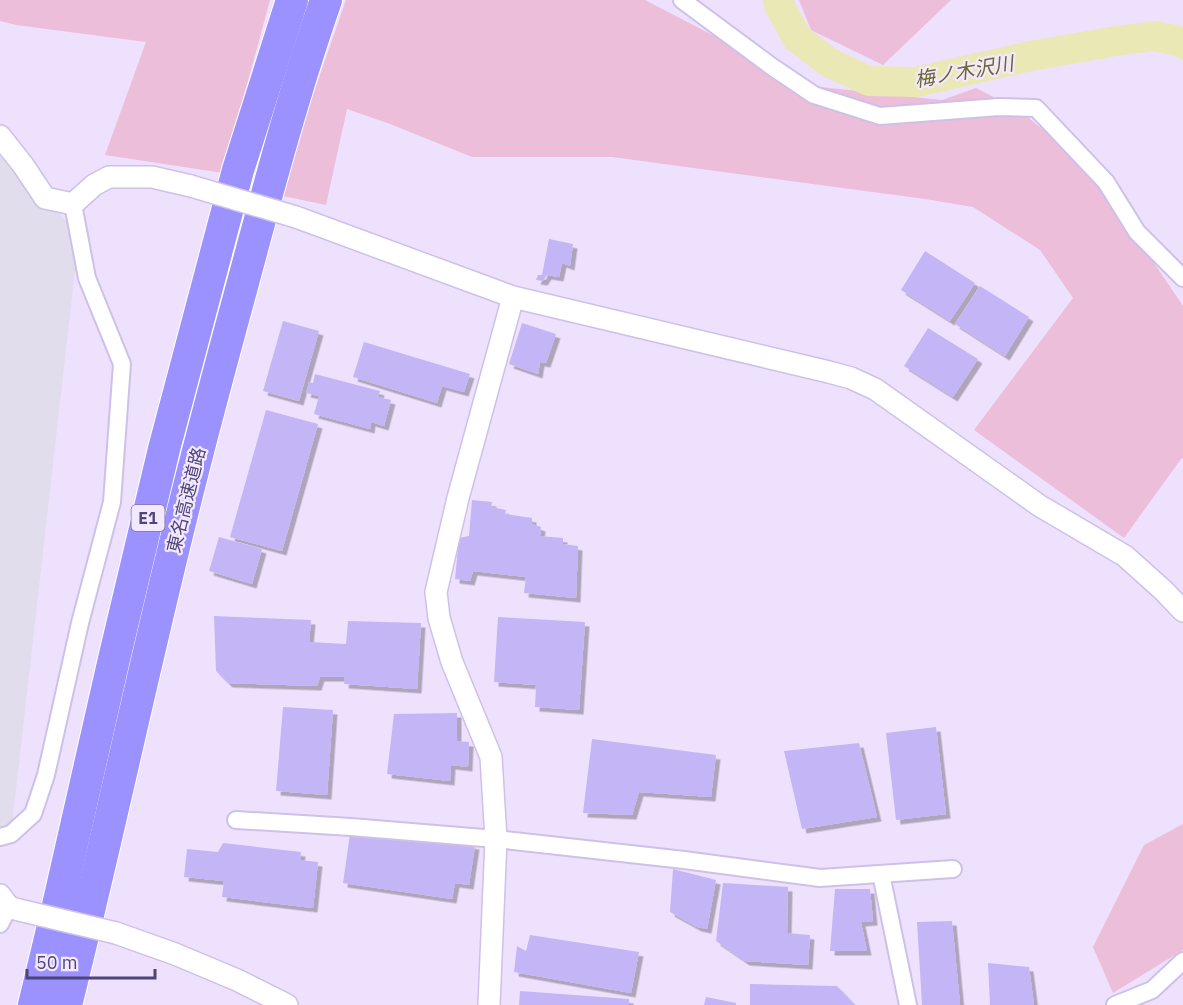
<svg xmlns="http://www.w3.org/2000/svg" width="1183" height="1005" font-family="'IBM Plex Sans','Noto Sans JP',sans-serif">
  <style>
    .industrial { fill: #e2dded }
    .green { fill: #edbed9 }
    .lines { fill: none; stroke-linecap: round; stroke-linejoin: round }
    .river { stroke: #eae8b4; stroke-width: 30 }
    .building { fill: #c4b6f6; filter: url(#shadow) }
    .minor-casing { stroke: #cdc1e8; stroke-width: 20 }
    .tertiary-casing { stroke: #cdc1e8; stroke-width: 24 }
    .motorway-casing { stroke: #fff; stroke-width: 34 }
    .minor { stroke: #fff; stroke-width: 16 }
    .tertiary { stroke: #fff; stroke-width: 21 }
    .motorway { stroke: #9b91ff; stroke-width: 32 }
    .tertiary-bridge-casing { stroke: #cdc1e8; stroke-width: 24; stroke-linecap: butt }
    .tertiary-bridge { stroke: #fff; stroke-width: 21 }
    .labels { text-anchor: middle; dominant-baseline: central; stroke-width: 4.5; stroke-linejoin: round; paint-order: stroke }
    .shield { fill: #f3e9ff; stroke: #8076a0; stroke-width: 1.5 }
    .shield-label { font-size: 16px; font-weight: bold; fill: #4f4578 }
    .street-label { font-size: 18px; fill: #4f4578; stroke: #f3e9ff }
    .water-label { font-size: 20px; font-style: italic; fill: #696930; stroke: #f3e9ff }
  </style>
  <defs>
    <filter id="shadow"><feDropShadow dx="4.5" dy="4.5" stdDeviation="0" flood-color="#0004"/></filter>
  </defs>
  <rect width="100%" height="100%" fill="#eee1fe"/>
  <!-- industrial -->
  <path class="industrial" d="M 0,150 L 79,235 L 11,834 L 0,833 Z"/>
  <!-- green -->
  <g class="green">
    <path d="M 0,0 L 270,0 L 223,173 L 105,155 L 146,42 L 16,25 L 0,21 Z"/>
    <path d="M 346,0 L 645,0 L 811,86 L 942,100 L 976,88 L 1019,110 L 1090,168 L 1183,306 L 1183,458 L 1181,459 L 1124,538 L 974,430 L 1073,298 L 1040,250 L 973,207 L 925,199 L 612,157 L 472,157 L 390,124 L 347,109 L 326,205 L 278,195 Z"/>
    <path d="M 799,0 L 951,0 L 883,65 L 811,30 Z"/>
    <path d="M 1183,824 L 1183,950 L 1113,993 L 1093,947 L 1144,845 Z"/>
  </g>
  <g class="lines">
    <!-- river -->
    <path class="river" d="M 778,0 L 780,7 L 797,38 L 828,62 L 869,81 L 916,82 L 1031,56 L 1116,41 L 1154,36 L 1179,41 L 1183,44"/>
  </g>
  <!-- building -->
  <g class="building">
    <path d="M 549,239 L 573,244 L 570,266 L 562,263 L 559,277 L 547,275 L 543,281 L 536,280 L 538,275 L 542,275 Z"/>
    <path d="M 925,251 L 975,283 L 950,321 L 901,290 Z"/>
    <path d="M 980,286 L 1029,317 L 1005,356 L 955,324 Z"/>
    <path d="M 283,321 L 319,331 L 299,401 L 263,391 Z"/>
    <path d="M 522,323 L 556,334 L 546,363 L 540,362 L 538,374 L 509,364 Z"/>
    <path d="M 928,328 L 978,359 L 953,397 L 904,366 Z"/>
    <path d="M 364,342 L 470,374 L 464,392 L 442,386 L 437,403 L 353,377 Z"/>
    <path d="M 315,374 L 380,391 L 378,397 L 391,400 L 384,426 L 371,422 L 370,429 L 314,414 L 319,396 L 306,393 L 309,382 L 313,383 Z"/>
    <path d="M 266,410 L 318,424 L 282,551 L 230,537 Z"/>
    <path d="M 472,500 L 492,502 L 491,507 L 506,510 L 505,514 L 532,518 L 532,524 L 541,527 L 540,536 L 563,538 L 563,544 L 578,546 L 576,598 L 524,593 L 526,577 L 473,571 L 470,581 L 455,579 L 459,538 L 469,536 Z"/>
    <path d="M 219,537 L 262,549 L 252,584 L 209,571 Z"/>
    <path d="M 214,616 L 311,620 L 309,642 L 346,644 L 348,621 L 421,623 L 417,689 L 344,684 L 345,677 L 320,677 L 317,686 L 228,683 L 216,671 Z"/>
    <path d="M 498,617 L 585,622 L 579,710 L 535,707 L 536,685 L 494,682 Z"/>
    <path d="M 283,707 L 333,710 L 327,795 L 276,791 Z"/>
    <path d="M 457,713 L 457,741 L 469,742 L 468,767 L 451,765 L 450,781 L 387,774 L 394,714 Z"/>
    <path d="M 936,727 L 946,814 L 896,820 L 886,733 Z"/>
    <path d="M 592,739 L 716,755 L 711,797 L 639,792 L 632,815 L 583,813 Z"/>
    <path d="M 859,743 L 877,817 L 802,829 L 784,751 Z"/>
    <path d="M 351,827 L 475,845 L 469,885 L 455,883 L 452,899 L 343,883 Z"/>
    <path d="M 223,843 L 301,852 L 300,860 L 318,862 L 313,908 L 222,897 L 224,881 L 184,877 L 187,849 L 218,852 Z"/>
    <path d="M 673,869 L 716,880 L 707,929 L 697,927 L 670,912 Z"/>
    <path d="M 723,883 L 788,887 L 787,933 L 810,935 L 808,965 L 745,961 L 716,941 Z"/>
    <path d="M 835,889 L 870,889 L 873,921 L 861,922 L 867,951 L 830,951 Z"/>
    <path d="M 952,921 L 960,1005 L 922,1005 L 917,922 Z"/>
    <path d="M 530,935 L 639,952 L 631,993 L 514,972 L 517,946 L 526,951 Z"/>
    <path d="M 988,963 L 1029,967 L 1034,1005 L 990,1005 Z"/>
    <path d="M 750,984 L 837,986 L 855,1005 L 750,1005 Z"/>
    <path d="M 520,991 L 629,999 L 629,1005 L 519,1005 Z"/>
    <path d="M 706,997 L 736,1003 L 736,1005 L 704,1005 Z"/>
  </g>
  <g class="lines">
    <defs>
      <g id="minor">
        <path d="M 682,0 L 771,66 L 814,95 L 880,116 L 999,107 L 1036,108 L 1106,182 L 1137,232 L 1183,278"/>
        <path d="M 236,820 L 351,827 L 496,839 L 684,860 L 820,878 L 953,869"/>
        <path d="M 0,837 L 11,834 L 33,814 L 46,775 L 80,623 L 112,502 L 122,364 L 87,278 L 73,204"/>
        <path d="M 881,874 L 908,1005"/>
        <path d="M 0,924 L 9,907"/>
        <path d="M 1115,1005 L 1152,990 L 1183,961"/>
      </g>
      <g id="tertiary">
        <path d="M 0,136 L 23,165 L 45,198 L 73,204 L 94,185 L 109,177 L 152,177 L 191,186"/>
        <path d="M 296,217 L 513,297 L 829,372 L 851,378 L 875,389 L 1040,506 L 1125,556 L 1164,591 L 1183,611"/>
        <path d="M 0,895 L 9,907 L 19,910"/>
        <path d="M 116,933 L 175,954 L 237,980 L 287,1005"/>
        <path d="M 489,1005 L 496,839 L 491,757 L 452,662 L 439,618 L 436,592 L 458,498 L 513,297"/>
      </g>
      <g id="motorway">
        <path d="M 34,1005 L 59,901 L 114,659 L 164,449 L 238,170 L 292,0"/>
        <path d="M 66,1005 C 111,826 148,645 194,467 C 209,408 225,349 241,290 C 267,193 293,95 326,0"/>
      </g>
    </defs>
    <!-- minor casing -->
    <use href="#minor" class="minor-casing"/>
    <!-- tertiary casing -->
    <use href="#tertiary" class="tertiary-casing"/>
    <!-- motorway casing -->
    <use href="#motorway" class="motorway-casing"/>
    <!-- minor -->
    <use href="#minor" class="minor"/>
    <!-- tertiary -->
    <use href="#tertiary" class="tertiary"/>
    <!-- motorway -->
    <use href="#motorway" class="motorway"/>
    <defs>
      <g id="tertiary-bridge">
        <path d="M 191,186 L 296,217"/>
        <path d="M 19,910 L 116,933"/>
      </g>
    </defs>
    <!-- tertiary-bridge casing -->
    <use href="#tertiary-bridge" class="tertiary-bridge-casing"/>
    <!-- tertiary-bridge -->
    <use href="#tertiary-bridge" class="tertiary-bridge"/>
  </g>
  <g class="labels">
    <!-- shield labels -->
    <rect class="shield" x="131.5" y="505" width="33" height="26" rx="4.5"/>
    <g class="shield-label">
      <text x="148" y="518">E1</text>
    </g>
    <!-- street labels -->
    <g class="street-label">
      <text transform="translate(186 500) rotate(-76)">東名高速道路</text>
    </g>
    <!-- water labels -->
    <g class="water-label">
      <text transform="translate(964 71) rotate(-10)">梅ノ木沢川</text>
    </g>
  </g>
  <!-- scale -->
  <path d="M27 969v9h128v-9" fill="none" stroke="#4f4578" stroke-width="3"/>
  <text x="36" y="969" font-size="18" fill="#4f4578" stroke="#f3e9ff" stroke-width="4.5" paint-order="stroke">50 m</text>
</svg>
